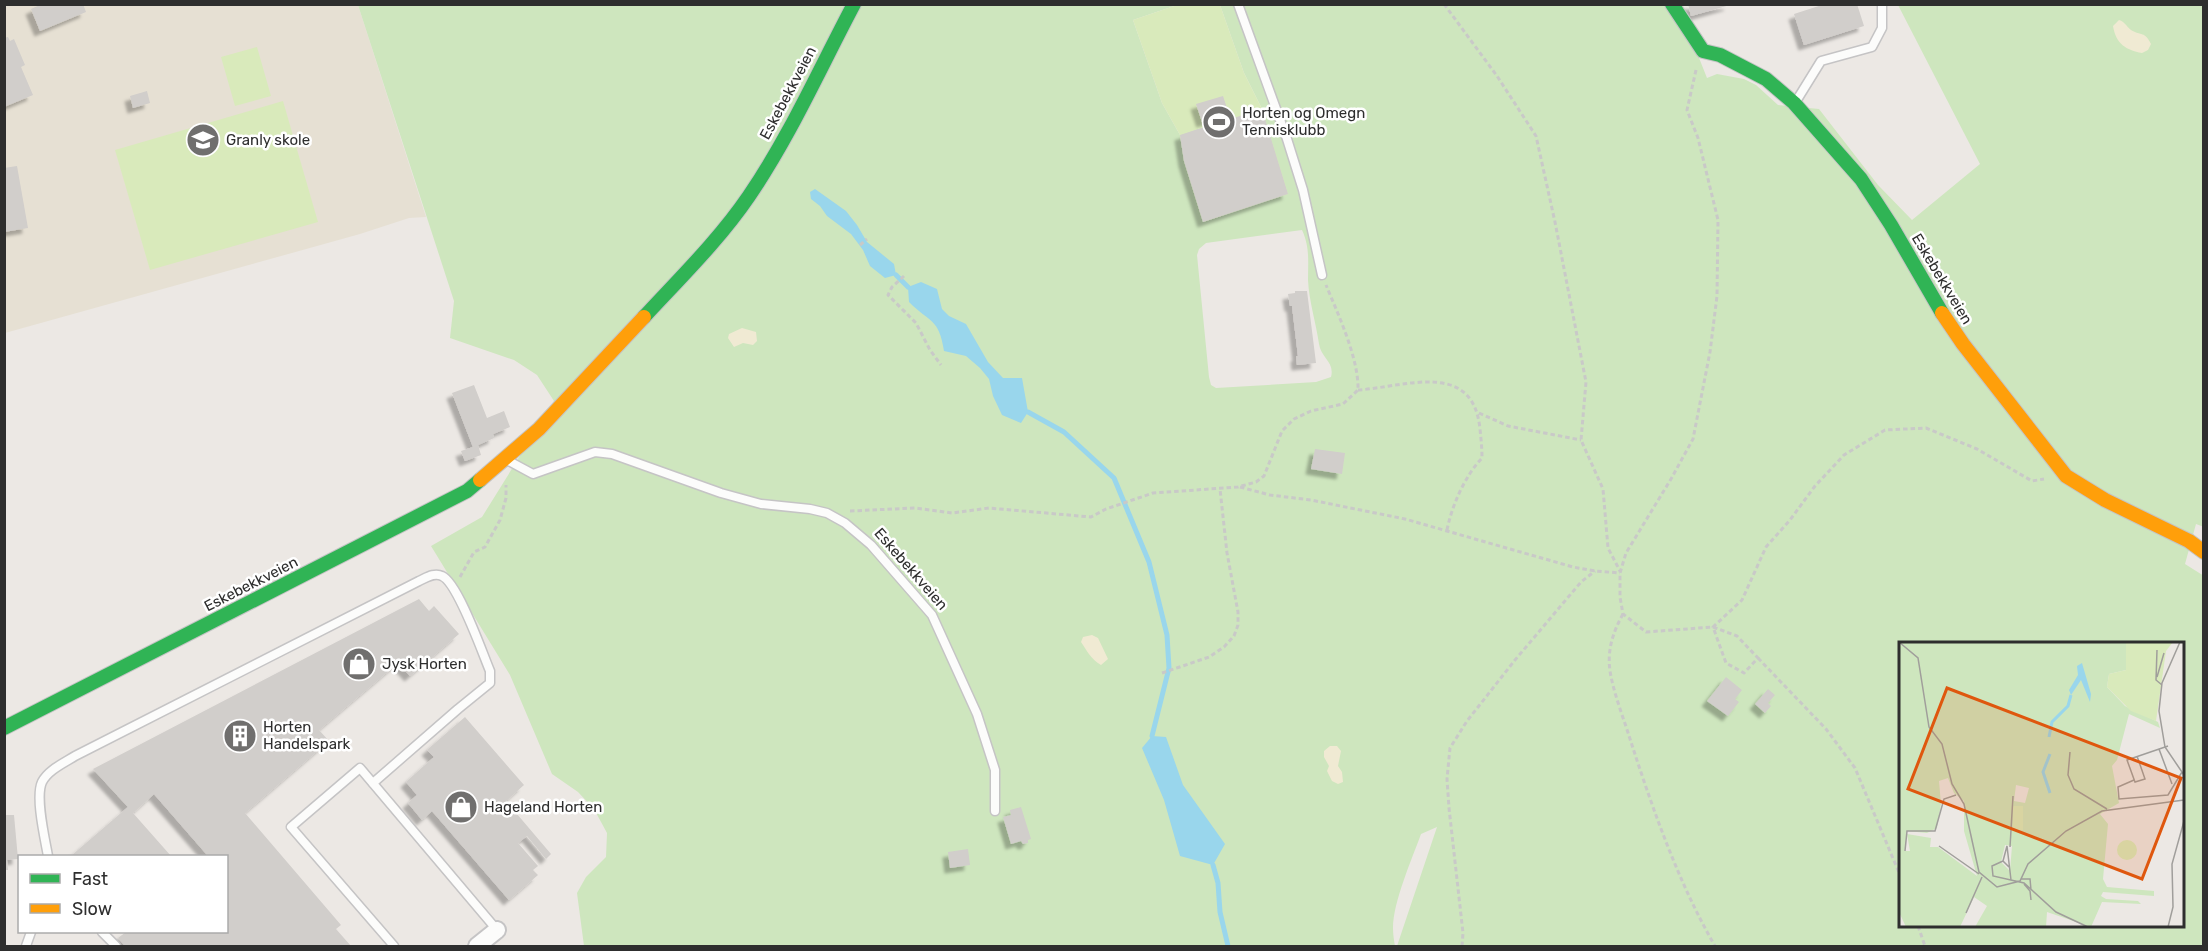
<svg xmlns="http://www.w3.org/2000/svg" width="2208" height="951" font-family="Rubik,sans-serif">
  <style>
    .education { fill: #e6e0d3 }
    .green { fill: #cee6be; fill-rule: evenodd }
    .sand { fill: #f0ead3 }
    .pitch { fill: #d9eabb }
    .water { fill: #99d6ec }
    .lines { fill: none; stroke-linecap: round; stroke-linejoin: round }
    .stream { stroke: #99d6ec; stroke-width: 5 }
    .building { fill: #d1cecb; filter: url(#shadow) }
    .lane-casing { stroke: #c5c4c5; stroke-width: 11 }
    .street-casing { stroke: #c5c4c5; stroke-width: 20 }
    .fast-casing { stroke: #c5c4c5; stroke-width: 16 }
    .slow-casing { stroke: #c5c4c5; stroke-width: 16 }
    .path { stroke: #c9c9c8; stroke-width: 3; stroke-dasharray: 4.5 3; stroke-linecap: butt }
    .lane { stroke: #fcfcfb; stroke-width: 8 }
    .street { stroke: #fcfcfb; stroke-width: 16 }
    .fast { stroke: #30b455; stroke-width: 14 }
    .slow { stroke: #ff9f0a; stroke-width: 14 }
    .labels { text-anchor: middle; dominant-baseline: central; stroke-width: 5; stroke-linejoin: round; paint-order: stroke }
    .street-label { font-size: 15px; fill: #2e2e2e; stroke: #fff }
    .poi-label { font-size: 15px; fill: #2e2e2e; stroke: #fff; text-anchor: start }
    .inset-river { fill: none; stroke: #99d6ec; stroke-width: 3 }
    .inset-road { fill: none; stroke: #a09e9b; stroke-width: 1.5 }
    .view { fill: #df570e; fill-opacity: 0.15; stroke: #df570e; stroke-width: 3 }
    .inset-edge { fill: none; stroke: #2e2e2e; stroke-width: 3 }
  </style>
  <defs>
    <filter id="shadow"><feDropShadow dx="-5.5" dy="5.5" stdDeviation="1.5" flood-color="#0004"/></filter>
  </defs>
  <rect width="100%" height="100%" fill="#ece8e4"/>
  <!-- education -->
  <path class="education" d="M 5,5 L 358,5 L 426,217 L 409,218 L 360,234 L 5,333 Z"/>
  <!-- green -->
  <path class="green" d="M 358,5 L 1177,5 L 1133,20 L 1162,103 L 1180,135 L 1184,161 L 1262,109 L 1244,73 L 1220,5 L 1678,5 L 1707,78 L 1717,74 L 1744,79 L 1756,85 L 1778,105 L 1819,109 L 1878,185 L 1912,220 L 1980,164 L 1898,5 L 2203,5 L 2204,527 L 2196,524 L 2185,564 L 2204,576 L 2203,946 L 1397,946 L 1437,827 L 1421,834 C 1412,859 1393,902 1393,928 C 1393,934 1394,941 1395,946 L 584,946 L 577,893 L 586,877 L 606,857 L 607,833 L 594,809 L 578,792 L 552,774 L 510,675 L 431,546 L 482,517 L 554,401 L 537,375 L 514,360 L 450,338 L 454,301 ZM 1302,230 C 1310,247 1308,262 1308,280 C 1309,301 1316,323 1319,344 C 1321,358 1335,362 1331,377 L 1316,382 L 1216,388 L 1211,385 L 1209,377 L 1197,255 L 1199,249 L 1206,243 ZM 1900,644 L 2182,644 L 2182,926 L 1900,926 Z"/>
  <!-- sand -->
  <g class="sand">
    <path d="M 2119,20 C 2125,22 2126,26 2131,30 C 2141,36 2145,31 2151,44 L 2148,50 L 2142,53 C 2126,50 2116,44 2113,26 Z"/>
    <path d="M 742,328 L 756,332 L 757,341 L 753,345 L 743,343 L 734,347 L 728,338 L 729,334 Z"/>
    <path d="M 1092,635 L 1098,638 L 1108,659 L 1101,665 C 1091,659 1087,651 1081,642 L 1083,637 Z"/>
    <path d="M 1330,746 L 1337,746 L 1341,751 L 1338,766 L 1342,772 L 1343,782 L 1338,784 L 1332,781 L 1327,771 L 1329,766 L 1324,757 L 1324,751 Z"/>
  </g>
  <!-- pitch -->
  <g class="pitch">
    <path d="M 1177,5 L 1220,5 L 1244,73 L 1262,109 L 1288,194 L 1203,222 L 1184,161 L 1180,135 L 1162,103 L 1133,20 Z"/>
    <path d="M 257,47 L 271,96 L 235,106 L 221,57 Z"/>
    <path d="M 283,101 L 318,222 L 150,270 L 115,150 Z"/>
  </g>
  <!-- water -->
  <g class="water">
    <path d="M 815,189 L 846,211 L 857,225 L 867,242 L 894,264 L 896,275 L 885,278 L 870,266 L 863,250 L 851,234 L 827,216 L 820,206 L 811,199 L 810,192 Z"/>
    <path d="M 921,282 L 937,289 L 942,309 L 949,316 L 966,324 L 988,362 L 1003,378 L 1022,378 L 1028,412 L 1021,423 L 1002,415 L 993,396 L 989,379 L 980,368 L 966,356 L 944,351 C 939,318 930,323 909,302 L 908,287 Z"/>
    <path d="M 1152,736 L 1166,737 L 1183,785 L 1225,844 L 1213,865 L 1180,856 L 1164,800 L 1142,748 Z"/>
  </g>
  <g class="lines">
    <!-- stream -->
    <g class="stream">
      <path d="M 896,275 L 908,287"/>
      <path d="M 1028,412 L 1064,432 L 1114,478 L 1149,562 L 1167,635 L 1169,668 L 1152,736"/>
      <path d="M 1213,865 L 1218,883 L 1220,912 L 1228,946"/>
    </g>
  </g>
  <!-- building -->
  <g class="building">
    <path d="M 42,4 L 83,4 L 86,12 L 40,31 L 31,9 Z"/>
    <path d="M 1688,4 L 1729,4 L 1730,5 L 1691,16 Z"/>
    <path d="M 1825,4 L 1857,4 L 1864,26 L 1804,45 L 1794,14 Z"/>
    <path d="M 8,37 L 10,41 L 14,39 L 25,65 L 21,67 L 33,95 L 4,107 L 4,38 Z"/>
    <path d="M 147,91 L 150,103 L 133,108 L 130,96 Z"/>
    <path d="M 1223,96 L 1229,114 L 1219,117 L 1221,122 L 1262,109 L 1288,194 L 1203,222 L 1184,161 L 1180,135 L 1213,124 L 1212,119 L 1202,122 L 1196,104 Z"/>
    <path d="M 17,166 L 28,228 L 4,232 L 4,168 Z"/>
    <path d="M 1295,291 L 1307,291 L 1316,363 L 1297,365 L 1296,356 L 1298,356 L 1292,306 L 1290,306 L 1288,294 L 1295,293 Z"/>
    <path d="M 474,385 L 487,418 L 504,411 L 510,427 L 493,434 L 494,438 L 478,445 L 481,455 L 465,461 L 461,451 L 473,447 L 452,393 Z"/>
    <path d="M 1315,449 L 1345,453 L 1342,474 L 1311,469 Z"/>
    <path d="M 419,599 L 429,611 L 434,606 L 459,634 L 410,676 L 398,663 L 319,730 L 329,741 L 245,813 L 341,925 L 336,929 L 351,946 L 125,946 L 118,938 L 126,932 L 226,932 L 226,856 L 208,856 L 154,794 L 133,813 L 171,856 L 71,856 L 128,807 L 93,769 Z"/>
    <path d="M 1726,677 L 1742,690 L 1735,699 L 1739,702 L 1728,716 L 1707,701 Z"/>
    <path d="M 1768,689 L 1775,695 L 1768,703 L 1771,706 L 1765,713 L 1755,704 Z"/>
    <path d="M 465,717 L 524,785 L 506,801 L 551,854 L 546,859 L 527,836 L 518,843 L 538,866 L 533,870 L 538,875 L 509,900 L 432,811 L 422,820 L 408,803 L 417,795 L 406,782 L 434,757 L 427,750 Z"/>
    <path d="M 1021,807 L 1031,839 L 1028,840 L 1028,843 L 1023,844 L 1021,841 L 1011,844 L 1003,817 L 1011,815 L 1010,810 Z"/>
    <path d="M 4,815 L 14,815 L 18,859 L 7,860 L 8,870 L 4,870 Z"/>
    <path d="M 968,849 L 970,865 L 950,868 L 948,852 Z"/>
  </g>
  <g class="lines">
    <defs>
      <g id="lane">
        <path d="M 1238,4 L 1287,139 L 1303,190 L 1322,275"/>
        <path d="M 1795,103 L 1821,61 L 1872,47 L 1882,28 L 1882,4"/>
        <path d="M 507,460 L 533,474 L 595,452 L 612,454 L 721,493 L 761,504 L 810,509 L 827,513 L 845,523 L 871,545 L 932,615 L 977,714 L 995,770 L 995,811"/>
        <path d="M 48,856 C 45,839 35,797 42,782 C 48,770 64,763 75,756 L 419,581 C 426,578 434,572 442,576 C 458,583 482,652 490,671 L 490,683 L 458,709 L 373,783"/>
        <path d="M 102,932 L 116,946"/>
        <path d="M 26,946 L 31,932"/>
        <path d="M 394,946 L 291,827 L 360,768 L 497,930"/>
      </g>
      <path id="street" d="M 477,946 L 497,930"/>
      <g id="fast">
        <path d="M 1672,4 L 1703,51 L 1720,55 L 1766,79 L 1794,103 L 1861,179 L 1891,225 L 1942,313"/>
        <path d="M 644,317 C 680,278 719,240 749,196 C 790,136 820,68 854,4"/>
        <path d="M 4,728 L 467,491 L 480,480"/>
      </g>
      <g id="slow">
        <path d="M 1942,313 L 1963,344 L 2066,476 L 2105,500 L 2189,541 L 2204,552"/>
        <path d="M 480,480 L 539,429 L 644,317"/>
      </g>
    </defs>
    <!-- lane casing -->
    <use href="#lane" class="lane-casing"/>
    <!-- street casing -->
    <use href="#street" class="street-casing"/>
    <!-- fast casing -->
    <use href="#fast" class="fast-casing"/>
    <!-- slow casing -->
    <use href="#slow" class="slow-casing"/>
    <!-- path -->
    <g class="path">
      <path d="M 1444,4 L 1497,76 L 1536,136 L 1555,222 L 1586,382 L 1581,440 L 1603,489 L 1608,548 L 1620,571"/>
      <path d="M 1696,70 L 1687,110 L 1698,138 L 1718,220 L 1717,296 L 1710,352 L 1693,439 L 1671,479 L 1626,553 L 1620,573 L 1620,597 L 1623,614 L 1646,632 L 1713,627 L 1737,636 L 1758,658 L 1744,673 L 1726,663 L 1713,627 L 1742,600 L 1766,547 L 1790,520 L 1815,486 L 1844,455 L 1885,430 L 1926,428 L 1977,449 L 2032,481 L 2044,479"/>
      <path d="M 860,245 L 867,239"/>
      <path d="M 904,276 L 892,287 L 888,295 L 916,323 L 930,350 L 941,365"/>
      <path d="M 1358,390 C 1405,387 1473,359 1480,429 C 1481,439 1482,448 1482,458 C 1465,476 1452,505 1447,530"/>
      <path d="M 1479,413 L 1508,426 L 1581,440"/>
      <path d="M 1240,487 L 1270,495 L 1311,500 L 1405,519 L 1573,567 L 1595,571 L 1620,573"/>
      <path d="M 850,511 L 915,508 L 952,513 L 989,508 L 1091,517 L 1106,509 L 1153,493 L 1238,487 L 1256,482 L 1264,476 L 1282,431 L 1294,419 L 1311,411 L 1343,404 L 1358,390 C 1359,359 1338,314 1326,285"/>
      <path d="M 460,577 L 474,552 L 485,547 L 500,520 L 506,498 L 506,485"/>
      <path d="M 1623,614 C 1613,632 1607,650 1610,671 C 1614,695 1624,719 1631,742 C 1653,810 1679,884 1715,946"/>
      <path d="M 1758,658 L 1826,729 L 1855,768 L 1900,875"/>
      <path d="M 1162,673 L 1209,657 L 1224,647 L 1234,636 L 1238,625 L 1238,612 L 1227,553 L 1220,489"/>
      <path d="M 1918,926 L 1925,946"/>
      <path d="M 1462,946 L 1463,933 L 1449,808 L 1447,779 L 1450,748 L 1467,721 L 1515,660 L 1581,582 L 1595,571"/>
    </g>
    <!-- lane -->
    <use href="#lane" class="lane"/>
    <!-- street -->
    <use href="#street" class="street"/>
    <!-- fast -->
    <use href="#fast" class="fast"/>
    <!-- slow -->
    <use href="#slow" class="slow"/>
  </g>
  <!-- icons -->
  <defs>
    <symbol id="stadium-disc" viewBox="-11 -11 22 22"><circle r="9.5" fill="#706f6e" stroke="#fff"/><path d="M0-5a6.5 5 0 1 0 0 10a6.5 5 0 1 0 0-10ZM-3.5-1.8h7v3.6h-7Z" fill="#fff"/></symbol>
    <symbol id="school-disc" viewBox="-11 -11 22 22"><circle r="9.5" fill="#706f6e" stroke="#fff"/><path d="M0-5L7-2L0 1L-7-2ZM-4 1L0 2.5L4 1V4Q0 6-4 4Z" fill="#fff"/></symbol>
    <symbol id="shop-disc" viewBox="-11 -11 22 22"><circle r="9.5" fill="#706f6e" stroke="#fff"/><path d="M-5-2.5h2.3a2.7 3.5 0 0 1 5.4 0H5L5.5 6h-11ZM-1.5-2.5h3a1.5 2.3 0 0 0-3 0Z" fill="#fff"/></symbol>
    <symbol id="building-disc" viewBox="-11 -11 22 22"><circle r="9.5" fill="#706f6e" stroke="#fff"/><path d="M-4-6H4V6H1V3H-1V6H-4ZM-2.5-4.3h1.7v1.8h-1.7ZM.8-4.3h1.7v1.8H.8ZM-2.5-1h1.7V.8h-1.7ZM.8-1h1.7V.8H.8Z" fill="#fff"/></symbol>
  </defs>
  <g fill-rule="evenodd">
    <use href="#stadium-disc" x="1200" y="103" width="38" height="38"/>
    <use href="#school-disc" x="184" y="121" width="38" height="38"/>
    <use href="#shop-disc" x="340" y="645" width="38" height="38"/>
    <use href="#building-disc" x="221" y="717" width="38" height="38"/>
    <use href="#shop-disc" x="442" y="788" width="38" height="38"/>
  </g>
  <g class="labels">
    <!-- street labels -->
    <g class="street-label">
      <text transform="translate(788 93) rotate(-62)">Eskebekkveien</text>
      <text transform="translate(1942 279) rotate(59)">Eskebekkveien</text>
      <text transform="translate(911 569) rotate(49)">Eskebekkveien</text>
      <text transform="translate(251 584) rotate(-27)">Eskebekkveien</text>
    </g>
    <!-- poi labels -->
    <g class="poi-label">
      <text x="1242" y="113">Horten og Omegn<tspan x="1242" dy="17">Tennisklubb</tspan></text>
      <text x="226" y="140">Granly skole</text>
      <text x="382" y="664">Jysk Horten</text>
      <text x="263" y="727">Horten<tspan x="263" dy="17">Handelspark</tspan></text>
      <text x="484" y="807">Hageland Horten</text>
    </g>
  </g>
  <!-- overview -->
  <g transform="translate(1899 642)">
    <rect width="285" height="285" fill="#ece8e4"/>
    <path d="M 0,0 L 227,0 L 227,28 L 210,32 L 208,45 L 226,64 L 259,80 L 261,86 L 230,72 L 218,118 L 213,124 L 220,161 L 201,172 L 209,182 L 204,237 L 208,245 L 255,249 L 255,254 L 204,250 L 202,254 L 207,257 L 239,259 L 242,262 L 203,260 L 192,285 L 148,270 L 147,285 L 76,285 L 88,264 L 75,255 L 61,285 L 7,285 L 0,270 ZM 49,136 L 55,151 L 65,159 L 65,189 L 78,234 L 39,205 L 31,205 L 32,196 L 8,192 L 11,209 L 6,209 L 8,189 L 28,191 L 38,186 L 42,162 L 40,139 ZM 117,143 L 130,146 L 126,161 L 115,159 ZM 114,164 L 124,164 L 124,188 L 114,188 ZM 106,203 L 113,204 L 111,229 L 102,220 Z" fill="#cee6be" fill-rule="evenodd"/>
    <path d="M 227,0 L 274,0 L 267,9 L 257,79 L 232,69 L 208,45 L 210,32 L 227,28 ZM 114,164 L 124,164 L 124,188 L 114,188 ZM218 208a10 10 0 1 1 20 0a10 10 0 1 1-20 0Z" fill="#d9eabb"/>
    <path d="M 183,21 L 192,52 L 191,60 L 182,38 L 172,53 L 170,48 L 179,33 L 178,24 Z" fill="#99d6ec"/>
    <path class="inset-river" d="M 150,95 L 153,80 L 169,64 L 172,53M 151,112 L 144,130 L 151,151"/>
    <path class="inset-road" d="M 0,0 L 19,16 L 30,85 L 43,102 L 53,142 L 65,162 L 80,230 L 98,245 L 121,239 L 129,222 L 167,189 L 203,169 L 285,158M 281,0 L 263,41 L 260,69 L 266,105 L 285,133M 258,8 L 257,38 L 263,43M 258,35 L 265,11M 285,46 L 285,80M 260,107 L 273,142M 171,110 L 169,133 L 175,147 L 208,167M 238,114 L 246,137 L 236,140 L 228,118 L 269,104M 235,138 L 219,145 L 220,157 L 269,153 L 283,130M 40,204 L 80,232M 111,205 L 114,154M 6,209 L 8,189 L 36,189 L 45,157 L 57,153M 104,219 L 93,224 L 94,234 L 125,241 L 157,270 L 189,285M 110,225 L 104,219 L 108,204 L 112,238M 122,237 L 131,237 L 132,248M 125,242 L 131,249 L 132,258M 67,271 L 83,235M 269,285 L 274,265 L 273,222 L 285,179"/>
    <path class="view" d="M 48,46 L 282,136 L 243,237 L 9,147 Z"/>
    <rect width="285" height="285" class="inset-edge"/>
  </g>
  <!-- border -->
  <rect width="2208" height="951" fill="none" stroke="#2e2e2e" stroke-width="12"/>
  <!-- legend -->
  <rect x="18" y="855" width="210" height="78" fill="#ffffff" stroke="#ababab" stroke-width="1.5"/>
  <rect x="30" y="874" width="30" height="9" fill="#30b455" stroke="#ababab" stroke-width="1.5"/>
  <text x="72" y="885" font-size="18" fill="#2e2e2e">Fast</text>
  <rect x="30" y="904" width="30" height="9" fill="#ff9f0a" stroke="#ababab" stroke-width="1.5"/>
  <text x="72" y="915" font-size="18" fill="#2e2e2e">Slow</text>
</svg>
